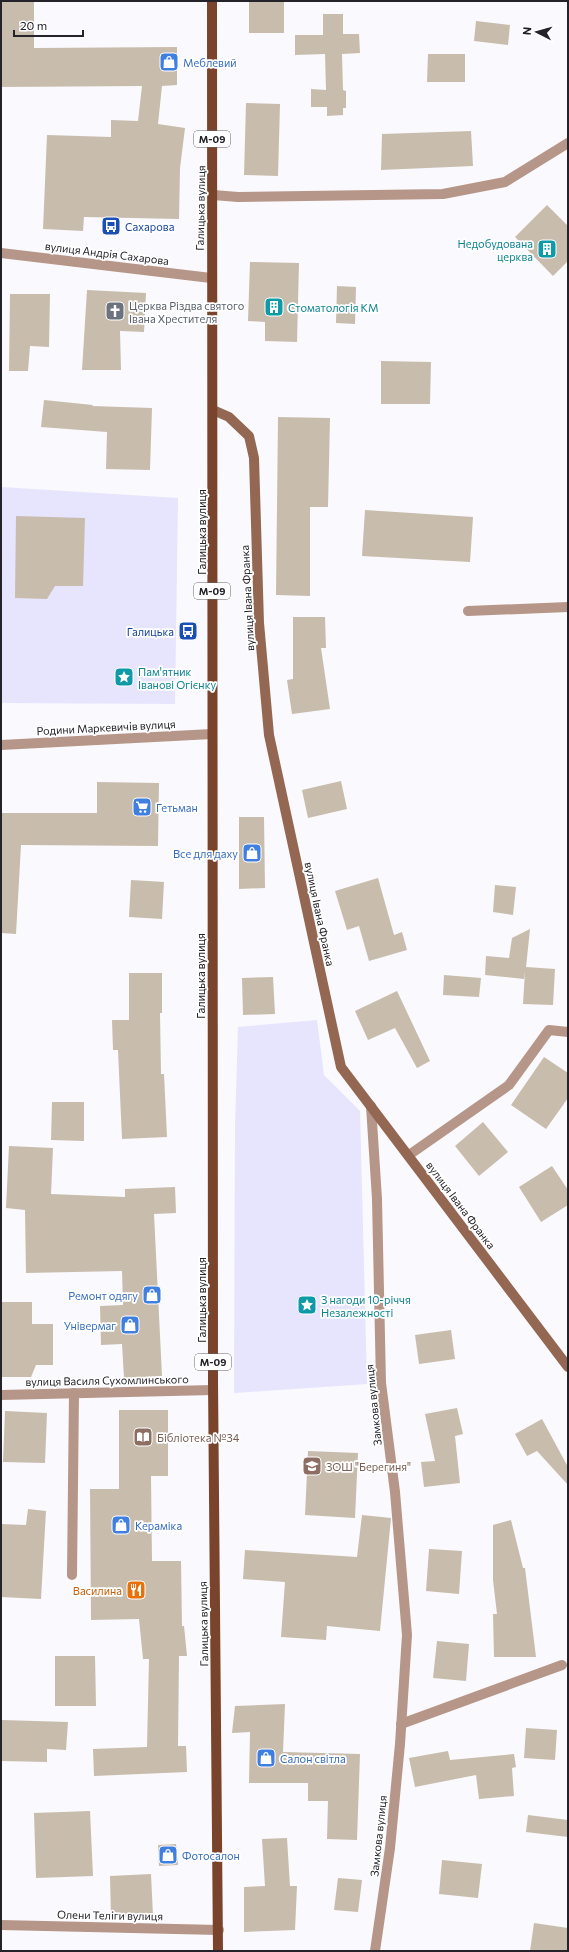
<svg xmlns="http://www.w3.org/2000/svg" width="569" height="1952" font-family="Commissioner,sans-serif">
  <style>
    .park { fill: #e7e4fd }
    .building { fill: #c8bcad }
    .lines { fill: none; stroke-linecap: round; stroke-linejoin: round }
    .lane { stroke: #b69688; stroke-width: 10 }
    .street { stroke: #b69688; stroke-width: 10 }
    .secondary { stroke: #936752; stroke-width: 10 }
    .primary { stroke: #79442b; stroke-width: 10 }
    .labels { text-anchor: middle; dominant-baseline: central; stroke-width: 3.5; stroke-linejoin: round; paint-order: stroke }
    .shield { fill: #fff; stroke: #66656a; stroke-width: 1 }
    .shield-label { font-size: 10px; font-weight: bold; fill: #24232a }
    .shop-label { font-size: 11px; fill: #366cbe; stroke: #fff; text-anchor: start }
    .street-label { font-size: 11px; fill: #24232a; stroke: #fff }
    .transit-label { font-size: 11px; fill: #164399; stroke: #fff; text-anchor: start }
    .culture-label { font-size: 11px; fill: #0d838f; stroke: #fff; text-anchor: start }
    .worship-label { font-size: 11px; fill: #5b616d; stroke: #fff; text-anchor: start }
    .education-label { font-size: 11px; fill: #785e54; stroke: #fff; text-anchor: start }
    .food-label { font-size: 11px; fill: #c56008; stroke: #fff; text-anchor: end }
  </style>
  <rect width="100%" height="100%" fill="#faf9fd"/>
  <!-- park -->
  <g class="park">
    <path d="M 1,487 L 178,498 L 175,704 L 1,703 Z"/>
    <path d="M 317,1020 L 324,1075 L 360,1111 L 367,1384 L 234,1393 L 235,1127 L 238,1027 Z"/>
  </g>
  <!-- building -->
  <g class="building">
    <path d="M 1,1 L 34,1 L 34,48 L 177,47 L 177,85 L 162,86 L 158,124 L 185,128 L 180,168 L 179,219 L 84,217 L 83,231 L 43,229 L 47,135 L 111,137 L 111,120 L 138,121 L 142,86 L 1,87 Z"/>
    <rect x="249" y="1" width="35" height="32"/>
    <path d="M 323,14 L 343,14 L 343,34 L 359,34 L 360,53 L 342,54 L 343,90 L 346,91 L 346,108 L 343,108 L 343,115 L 327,116 L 327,107 L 311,107 L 311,89 L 326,90 L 325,54 L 295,55 L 295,35 L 323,35 Z"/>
    <path d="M 476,21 L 510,25 L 508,45 L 474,41 Z"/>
    <path d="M 428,54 L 465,54 L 465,82 L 427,82 Z"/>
    <path d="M 246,103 L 280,104 L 278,176 L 244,175 Z"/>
    <path d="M 471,131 L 473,166 L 381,170 L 382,134 Z"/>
    <path d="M 547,205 L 568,226 L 568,261 L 553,276 L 515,237 Z"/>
    <path d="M 250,262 L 299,263 L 297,342 L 265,341 L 265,322 L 248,321 Z"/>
    <path d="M 337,286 L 356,287 L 355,324 L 336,323 Z"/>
    <path d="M 87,290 L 146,293 L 144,332 L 120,331 L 121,370 L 82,370 Z"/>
    <path d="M 10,294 L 50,294 L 49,347 L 30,346 L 28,371 L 9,371 Z"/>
    <path d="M 381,361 L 431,362 L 430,404 L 381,404 Z"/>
    <path d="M 44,400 L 93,405 L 92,406 L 152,408 L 150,470 L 106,469 L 107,432 L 41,427 Z"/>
    <path d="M 278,417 L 330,418 L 328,507 L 310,507 L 310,596 L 276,595 Z"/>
    <path d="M 365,510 L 473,517 L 470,562 L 362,556 Z"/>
    <path d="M 16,516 L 85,518 L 83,586 L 55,586 L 47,599 L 15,598 Z"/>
    <path d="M 293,617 L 325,617 L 326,648 L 321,648 L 330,709 L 292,714 L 287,680 L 293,679 Z"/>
    <path d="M 341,781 L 347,809 L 308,818 L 302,790 Z"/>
    <path d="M 97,782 L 159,783 L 158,846 L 21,845 L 16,934 L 1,933 L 1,813 L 97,813 Z"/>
    <path d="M 239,817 L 264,817 L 265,888 L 239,889 Z"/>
    <path d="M 378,878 L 394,935 L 402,932 L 407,950 L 369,961 L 359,926 L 347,930 L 335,891 Z"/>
    <path d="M 131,880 L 164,882 L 162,919 L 129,917 Z"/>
    <path d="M 495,885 L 516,887 L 513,915 L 493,912 Z"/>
    <path d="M 530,929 L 526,967 L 555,969 L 553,1005 L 523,1004 L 525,971 L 524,979 L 485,975 L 486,956 L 509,958 L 512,938 Z"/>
    <path d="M 129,973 L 162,973 L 162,1013 L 160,1013 L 161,1074 L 164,1074 L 167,1137 L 122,1139 L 118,1050 L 113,1050 L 112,1020 L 129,1020 Z"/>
    <path d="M 444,975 L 481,978 L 479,997 L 443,995 Z"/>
    <path d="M 273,977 L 275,1014 L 243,1015 L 242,978 Z"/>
    <path d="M 397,991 L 430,1061 L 417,1068 L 395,1028 L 368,1040 L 355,1011 Z"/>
    <path d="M 544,1057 L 568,1073 L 568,1098 L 546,1129 L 511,1105 Z"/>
    <path d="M 52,1102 L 84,1102 L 84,1141 L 51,1140 Z"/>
    <path d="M 483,1122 L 508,1152 L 479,1176 L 455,1146 Z"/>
    <path d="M 9,1146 L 53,1148 L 51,1194 L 125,1197 L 125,1189 L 175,1187 L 176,1213 L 154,1214 L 162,1376 L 124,1378 L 122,1344 L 101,1345 L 100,1306 L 123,1305 L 122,1271 L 26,1273 L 25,1210 L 6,1208 Z"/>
    <path d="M 552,1166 L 568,1190 L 568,1205 L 541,1222 L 519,1187 Z"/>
    <path d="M 1,1302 L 32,1302 L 32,1324 L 53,1324 L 53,1365 L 36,1365 L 31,1377 L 1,1377 Z"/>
    <path d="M 451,1330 L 455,1359 L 419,1364 L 415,1335 Z"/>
    <path d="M 457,1408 L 463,1434 L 455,1436 L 460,1483 L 424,1487 L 421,1462 L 435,1461 L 425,1414 Z"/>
    <path d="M 119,1410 L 168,1410 L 168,1476 L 151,1476 L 152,1561 L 181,1561 L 182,1626 L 184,1626 L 187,1656 L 179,1656 L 178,1746 L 186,1746 L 187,1772 L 94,1776 L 93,1749 L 147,1747 L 149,1659 L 143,1659 L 139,1619 L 91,1620 L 90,1489 L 119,1489 Z"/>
    <path d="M 5,1411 L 47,1413 L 45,1463 L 3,1462 Z"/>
    <path d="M 542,1419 L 568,1467 L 568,1485 L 537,1451 L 527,1456 L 515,1434 Z"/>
    <path d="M 308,1451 L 358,1453 L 355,1518 L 305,1515 Z"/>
    <path d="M 28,1509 L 46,1511 L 41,1599 L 1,1597 L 1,1524 L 26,1525 Z"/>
    <path d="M 362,1515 L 391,1518 L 380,1631 L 327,1626 L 326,1640 L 281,1637 L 285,1582 L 243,1579 L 245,1550 L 357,1557 Z"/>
    <path d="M 511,1520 L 523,1568 L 525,1568 L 536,1657 L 494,1657 L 493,1614 L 497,1614 L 493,1580 L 493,1525 Z"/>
    <path d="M 429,1549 L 462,1551 L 459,1594 L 426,1591 Z"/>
    <path d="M 437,1641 L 469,1644 L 466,1681 L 433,1678 Z"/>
    <path d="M 55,1656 L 95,1656 L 96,1706 L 55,1706 Z"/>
    <path d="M 285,1704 L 283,1752 L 360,1754 L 357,1840 L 327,1839 L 328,1801 L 308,1801 L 308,1783 L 249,1783 L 250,1732 L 232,1733 L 235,1706 Z"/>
    <path d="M 2,1720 L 68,1722 L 66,1750 L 47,1749 L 47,1762 L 1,1761 Z"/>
    <path d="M 526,1728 L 557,1730 L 555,1760 L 524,1758 Z"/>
    <path d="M 448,1751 L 450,1760 L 514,1754 L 516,1767 L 512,1768 L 514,1796 L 479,1799 L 476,1775 L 415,1787 L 409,1758 Z"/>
    <path d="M 90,1811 L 93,1876 L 36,1878 L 34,1813 Z"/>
    <path d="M 528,1815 L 568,1820 L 568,1837 L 526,1832 Z"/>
    <path d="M 287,1838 L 290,1886 L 297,1886 L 295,1930 L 244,1932 L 244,1887 L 265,1886 L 262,1839 Z"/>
    <path d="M 176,1844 L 178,1865 L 159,1866 L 158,1845 Z"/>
    <path d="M 442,1860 L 482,1864 L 478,1898 L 439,1894 Z"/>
    <path d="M 151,1874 L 153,1916 L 111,1918 L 110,1876 Z"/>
    <path d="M 338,1878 L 362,1880 L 358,1912 L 334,1910 Z"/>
    <path d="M 534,1923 L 568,1928 L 568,1951 L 530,1951 Z"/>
  </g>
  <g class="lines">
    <!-- lane -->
    <g class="lane">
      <path d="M 468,611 L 568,607"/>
      <path d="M 72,1575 L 74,1393"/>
      <path d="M 401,1724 L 562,1665"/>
    </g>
    <!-- street -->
    <g class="street">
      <path d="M 213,195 L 238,197 L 443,194 L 505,182 L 568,143"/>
      <path d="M 1,253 L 211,278"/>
      <path d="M 1,745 L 212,734"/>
      <path d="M 371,1106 L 377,1199 L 381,1383 L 395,1492 L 407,1635 L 400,1744 L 390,1848 L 375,1951"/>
      <path d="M 409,1155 L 509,1085 L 549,1030 L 568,1032"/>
      <path d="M 1,1395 L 213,1390"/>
      <path d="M 1,1925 L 219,1930"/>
    </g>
    <!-- secondary -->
    <path class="secondary" d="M 213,410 L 229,417 L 249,436 L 254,458 L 259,623 L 269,735 L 341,1067 L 568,1367"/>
    <!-- primary -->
    <path class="primary" d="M 212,1 L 213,1381 L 218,1951"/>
  </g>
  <!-- icons -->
  <defs>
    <symbol id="shop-square" viewBox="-11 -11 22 22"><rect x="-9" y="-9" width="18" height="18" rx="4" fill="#3f7fe0" stroke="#fff"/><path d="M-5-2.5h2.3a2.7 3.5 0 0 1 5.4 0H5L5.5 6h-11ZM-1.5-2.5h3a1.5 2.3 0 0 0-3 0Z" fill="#fff"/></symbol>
    <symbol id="bus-square" viewBox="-11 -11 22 22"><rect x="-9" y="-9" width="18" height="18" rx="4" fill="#1a4fb4" stroke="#fff"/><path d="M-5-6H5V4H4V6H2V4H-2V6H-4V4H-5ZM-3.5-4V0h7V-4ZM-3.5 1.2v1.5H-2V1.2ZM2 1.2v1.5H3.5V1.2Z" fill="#fff"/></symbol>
    <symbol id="building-square" viewBox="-11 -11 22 22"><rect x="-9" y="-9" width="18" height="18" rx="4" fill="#0f9aa8" stroke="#fff"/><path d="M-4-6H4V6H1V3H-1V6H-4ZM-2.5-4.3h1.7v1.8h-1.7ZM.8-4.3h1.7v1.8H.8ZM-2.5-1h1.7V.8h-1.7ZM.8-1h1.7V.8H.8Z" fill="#fff"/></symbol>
    <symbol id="church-square" viewBox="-11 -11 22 22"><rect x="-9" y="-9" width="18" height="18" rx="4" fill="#6b7280" stroke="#fff"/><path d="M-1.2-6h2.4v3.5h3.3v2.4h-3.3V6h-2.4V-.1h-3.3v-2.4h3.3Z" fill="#fff"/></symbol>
    <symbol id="sight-square" viewBox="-11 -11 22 22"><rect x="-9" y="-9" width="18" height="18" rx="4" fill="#0f9aa8" stroke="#fff"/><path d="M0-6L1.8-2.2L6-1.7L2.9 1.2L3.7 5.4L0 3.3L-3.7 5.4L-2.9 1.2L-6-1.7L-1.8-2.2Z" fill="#fff"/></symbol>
    <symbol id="supermarket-square" viewBox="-11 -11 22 22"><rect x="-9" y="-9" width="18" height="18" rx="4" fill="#3f7fe0" stroke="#fff"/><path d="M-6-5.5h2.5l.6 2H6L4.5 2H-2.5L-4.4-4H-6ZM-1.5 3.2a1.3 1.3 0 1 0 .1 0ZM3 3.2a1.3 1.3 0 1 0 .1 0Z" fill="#fff"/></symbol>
    <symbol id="library-square" viewBox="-11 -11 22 22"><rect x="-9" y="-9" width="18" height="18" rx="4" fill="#8d6e63" stroke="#fff"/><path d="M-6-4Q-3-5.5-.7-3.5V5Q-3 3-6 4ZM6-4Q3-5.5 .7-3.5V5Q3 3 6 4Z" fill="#fff"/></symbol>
    <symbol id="school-square" viewBox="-11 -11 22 22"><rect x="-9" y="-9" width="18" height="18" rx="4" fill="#8d6e63" stroke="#fff"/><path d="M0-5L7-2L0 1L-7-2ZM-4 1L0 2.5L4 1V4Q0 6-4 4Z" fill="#fff"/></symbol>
    <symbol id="restaurant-square" viewBox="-11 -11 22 22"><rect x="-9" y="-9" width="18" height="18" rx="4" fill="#e8710a" stroke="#fff"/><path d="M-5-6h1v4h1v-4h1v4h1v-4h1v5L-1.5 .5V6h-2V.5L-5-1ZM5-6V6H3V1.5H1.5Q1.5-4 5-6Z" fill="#fff"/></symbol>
  </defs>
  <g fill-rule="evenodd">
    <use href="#shop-square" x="158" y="51" width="22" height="22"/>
    <use href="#bus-square" x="100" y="215" width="22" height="22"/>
    <use href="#building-square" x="536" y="238" width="22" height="22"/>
    <use href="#building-square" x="263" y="296" width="22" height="22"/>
    <use href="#church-square" x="104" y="300" width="22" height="22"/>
    <use href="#bus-square" x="177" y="620" width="22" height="22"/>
    <use href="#sight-square" x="113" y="666" width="22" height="22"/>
    <use href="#supermarket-square" x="131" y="796" width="22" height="22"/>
    <use href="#shop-square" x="241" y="842" width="22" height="22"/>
    <use href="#shop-square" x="141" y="1284" width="22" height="22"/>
    <use href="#sight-square" x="296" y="1294" width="22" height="22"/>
    <use href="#shop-square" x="119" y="1314" width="22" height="22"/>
    <use href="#library-square" x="132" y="1426" width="22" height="22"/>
    <use href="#school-square" x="301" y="1455" width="22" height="22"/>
    <use href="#shop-square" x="110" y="1514" width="22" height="22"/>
    <use href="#restaurant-square" x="125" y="1579" width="22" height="22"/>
    <use href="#shop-square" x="255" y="1747" width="22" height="22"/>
    <use href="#shop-square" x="157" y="1844" width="22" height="22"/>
  </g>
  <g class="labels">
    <!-- shield labels -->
    <g class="shield">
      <rect x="194" y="131" width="36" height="16" rx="3"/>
      <rect x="194" y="583" width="36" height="16" rx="3"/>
      <rect x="195" y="1354" width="36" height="16" rx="3"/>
    </g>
    <g class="shield-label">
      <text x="212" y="139">М-09</text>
      <text x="212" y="591">М-09</text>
      <text x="213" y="1362">М-09</text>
    </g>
    <!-- shop labels -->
    <g class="shop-label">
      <text x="183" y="62">Меблевий</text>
      <text x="156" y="807">Гетьман</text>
      <text x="238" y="853" text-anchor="end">Все для даху</text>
      <text x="138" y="1295" text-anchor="end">Ремонт одягу</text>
      <text x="116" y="1325" text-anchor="end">Універмаг</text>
      <text x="135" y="1525">Кераміка</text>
      <text x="280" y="1758">Салон світла</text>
      <text x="182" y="1855">Фотосалон</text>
    </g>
    <!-- street labels -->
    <g class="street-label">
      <text transform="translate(200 208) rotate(-89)">Галицька вулиця</text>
      <text transform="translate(107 253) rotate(7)">вулиця Андрія Сахарова</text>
      <text transform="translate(201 532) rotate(-90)">Галицька вулиця</text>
      <text transform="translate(247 598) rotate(-93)">вулиця Івана Франка</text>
      <text transform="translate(106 727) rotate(-3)">Родини Маркевичів вулиця</text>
      <text transform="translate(320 914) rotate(78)">вулиця Івана Франка</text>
      <text transform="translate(200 976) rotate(-90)">Галицька вулиця</text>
      <text transform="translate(461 1205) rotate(53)">вулиця Івана Франка</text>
      <text transform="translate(201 1300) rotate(-90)">Галицька вулиця</text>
      <text transform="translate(107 1380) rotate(-1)">вулиця Василя Сухомлинського</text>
      <text transform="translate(373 1405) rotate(-96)">Замкова вулиця</text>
      <text transform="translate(203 1624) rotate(-91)">Галицька вулиця</text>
      <text transform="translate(378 1836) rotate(-84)">Замкова вулиця</text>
      <text transform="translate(110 1915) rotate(1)">Олени Теліги вулиця</text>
    </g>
    <!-- transit labels -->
    <g class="transit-label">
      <text x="125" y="226">Сахарова</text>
      <text x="174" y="631" text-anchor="end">Галицька</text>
    </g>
    <!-- culture labels -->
    <g class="culture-label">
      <text x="533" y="243" text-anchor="end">Недобудована<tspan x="533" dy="13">церква</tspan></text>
      <text x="288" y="307">Стоматологія KM</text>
      <text x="138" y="671">Пам'ятник<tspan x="138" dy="13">Іванові Огієнку</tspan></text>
      <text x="321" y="1299">З нагоди 10-річчя<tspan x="321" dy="13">Незалежності</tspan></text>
    </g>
    <!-- worship labels -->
    <g class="worship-label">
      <text x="129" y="305">Церква Різдва святого<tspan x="129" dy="13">Івана Хрестителя</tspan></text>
    </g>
    <!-- education labels -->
    <g class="education-label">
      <text x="157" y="1437">Бібліотека №34</text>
      <text x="326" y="1466">ЗОШ "Берегиня"</text>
    </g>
    <!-- food labels -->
    <g class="food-label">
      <text x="122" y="1590">Василина</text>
    </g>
  </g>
  <!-- border -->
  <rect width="569" height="1952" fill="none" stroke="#24232a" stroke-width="4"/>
  <!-- north arrow -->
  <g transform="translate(537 32) rotate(276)" stroke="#ffffff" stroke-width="3" paint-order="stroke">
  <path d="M0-3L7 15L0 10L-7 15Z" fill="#24232a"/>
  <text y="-6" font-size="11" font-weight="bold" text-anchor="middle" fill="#24232a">N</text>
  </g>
  <!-- scale -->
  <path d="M14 30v6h69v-6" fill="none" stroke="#24232a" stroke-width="2"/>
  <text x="20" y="30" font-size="12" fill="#24232a" stroke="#ffffff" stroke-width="3" paint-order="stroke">20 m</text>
</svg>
